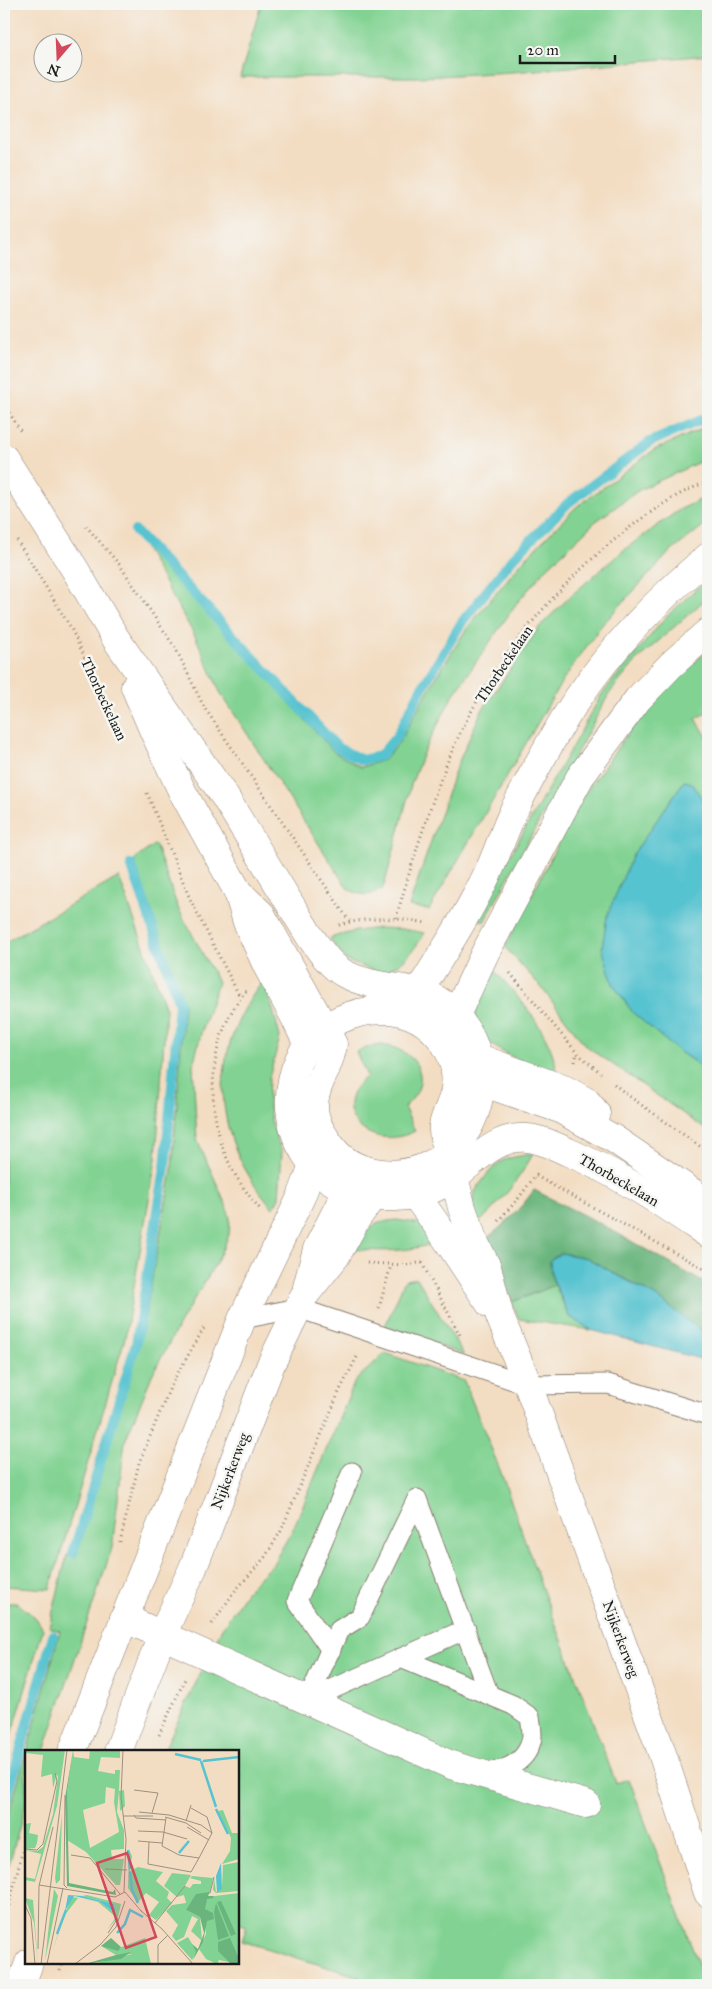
<svg xmlns="http://www.w3.org/2000/svg" width="712" height="1989" font-family="'IM FELL Great Primer',serif">
  <style>
    .green { fill: #82d393; stroke: #4f7858 }
    .forest { fill: #69b57d; stroke: #42684c }
    .water { fill: #57c3d0; stroke: #3a7076 }
    .lines { fill: none; stroke-linecap: round; stroke-linejoin: round }
    .stream { stroke: #57c3d0; stroke-width: 10 }
    .service-casing { stroke: #887c6f; stroke-width: 21 }
    .minor-casing { stroke: #887c6f; stroke-width: 29 }
    .tertiary-casing { stroke: #887c6f; stroke-width: 29 }
    .secondary-casing { stroke: #887c6f; stroke-width: 29 }
    .path { stroke: #887c6f; stroke-width: 3; stroke-dasharray: 1 4; stroke-linecap: butt }
    .service { stroke: #fff; stroke-width: 19 }
    .minor { stroke: #fff; stroke-width: 28 }
    .tertiary { stroke: #fff; stroke-width: 28 }
    .secondary { stroke: #fff; stroke-width: 28 }
    .labels { text-anchor: middle; dominant-baseline: central; stroke-width: 5; stroke-linejoin: round; paint-order: stroke }
    .street-label { font-size: 15px; fill: #1c1c1c; stroke: #f6f6f2 }
    .inset-river { fill: none; stroke: #57c3d0; stroke-width: 2.5 }
    .inset-road { fill: none; stroke: #9d9080; stroke-width: 1 }
    .view { fill: #d1495b; fill-opacity: 0.15; stroke: #d1495b; stroke-width: 2.5 }
    .inset-edge { fill: none; stroke: #1c1c1c; stroke-width: 2.5 }
  </style>
  <rect width="100%" height="100%" fill="#f6f6f2"/>
  <filter id="ink" filterUnits="userSpaceOnUse"><feTurbulence type="fractalNoise" baseFrequency=".02" numOctaves="2"/><feDisplacementMap in="SourceGraphic" scale="10" xChannelSelector="R" yChannelSelector="G"/><feConvolveMatrix kernelMatrix="1 2 1 2 8 2 1 2 1" color-interpolation-filters="sRGB"/></filter>
  <filter id="wash" filterUnits="userSpaceOnUse"><feTurbulence type="fractalNoise" baseFrequency=".0096" numOctaves="4" result="noise"/><feDisplacementMap in="SourceGraphic" scale="20" xChannelSelector="R" yChannelSelector="G"/><feGaussianBlur stdDeviation="1.12" result="paint"/><feColorMatrix in="noise" values="0 0 0 0 0 0 0 0 0 0 0 0 0 0 0 0 0 1.4 0 .05"/><feComposite in="paint" operator="in"/></filter>
  <g filter="url(#wash)">
    <rect width="100%" height="100%" fill="#f3ddc2"/>
    <!-- green -->
    <g class="green">
      <path d="M 261,4 L 708,4 L 708,55 L 513,72 L 418,77 L 240,77 Z"/>
      <path d="M 708,426 L 708,458 L 639,490 L 595,522 L 546,569 L 516,604 L 452,697 L 423,753 L 411,785 L 385,883 L 382,889 C 370,897 361,896 348,889 L 220,692 L 196,638 L 135,531 L 334,752 L 361,767 L 384,760 L 401,740 L 423,699 L 467,628 L 521,563 L 575,508 L 654,450 Z"/>
      <path d="M 708,496 L 708,522 L 668,554 L 601,626 L 561,683 L 429,910 L 409,906 L 456,768 L 481,712 L 540,626 L 575,592 L 625,549 L 679,510 Z"/>
      <path d="M 708,578 L 708,597 L 637,660 L 609,694 L 484,922 L 475,917 L 602,694 L 665,618 Z"/>
      <path d="M 708,650 L 708,711 L 696,719 L 708,738 L 708,808 L 692,784 L 677,1050 L 708,1071 L 708,1131 L 585,1045 L 541,987 L 505,947 L 582,797 L 649,704 Z"/>
      <path d="M 155,844 L 178,908 L 218,982 L 203,1026 L 193,1065 L 197,1140 L 225,1202 L 230,1218 L 229,1235 L 216,1263 L 182,1319 L 152,1375 L 125,1441 L 112,1548 L 44,1751 L 27,1751 L 60,1631 L 49,1627 L 67,1555 L 76,1557 L 140,1344 L 172,1170 L 184,1004 L 134,860 Z"/>
      <path d="M 119,877 L 166,1009 L 156,1159 L 125,1338 L 50,1589 L 4,1586 L 4,943 Z"/>
      <path d="M 379,928 L 402,929 L 425,933 C 411,954 404,964 380,973 L 347,961 L 329,938 L 356,931 Z"/>
      <path d="M 490,966 C 517,995 552,1032 557,1073 C 525,1062 468,1049 477,1003 C 479,990 486,978 490,966 Z"/>
      <path d="M 263,981 L 273,1010 L 280,1037 L 269,1078 L 268,1099 L 271,1120 L 277,1140 L 282,1151 L 279,1198 L 273,1208 C 211,1138 206,1055 263,981 Z"/>
      <path d="M 380,1045 C 417,1048 436,1081 404,1107 L 415,1131 C 370,1154 324,1111 367,1076 L 356,1052 L 369,1047 Z"/>
      <path d="M 533,1154 C 517,1183 501,1201 478,1224 C 476,1217 472,1208 473,1201 C 473,1193 478,1186 483,1180 C 499,1158 506,1158 533,1154 Z"/>
      <path d="M 397,1220 L 422,1224 L 435,1243 C 408,1252 381,1252 353,1249 C 365,1228 372,1222 397,1220 Z"/>
      <path d="M 417,1278 L 464,1355 L 385,1326 L 405,1280 Z"/>
      <path d="M 555,1285 L 569,1316 L 591,1330 L 519,1319 L 512,1302 Z"/>
      <path d="M 385,1353 L 464,1381 L 500,1470 L 539,1580 L 616,1783 L 629,1779 L 706,1985 L 358,1985 L 360,1977 L 242,1941 L 247,1926 L 238,1923 L 238,1752 L 163,1752 L 222,1628 L 251,1585 L 273,1564 L 293,1529 L 355,1381 Z"/>
      <path d="M 4,1603 L 17,1603 L 36,1618 L 43,1629 L 4,1762 Z"/>
      <path d="M 26,1753 L 26,1804 L 4,1882 L 4,1831 Z"/>
    </g>
    <!-- forest -->
    <path class="forest" d="M 534,1190 L 601,1224 L 708,1285 L 708,1335 L 655,1296 L 587,1258 L 561,1253 L 550,1260 L 551,1274 L 555,1285 L 512,1302 L 482,1242 C 502,1227 519,1211 534,1190 Z"/>
    <!-- water -->
    <g class="water">
      <path d="M 684,781 L 692,783 L 708,808 L 708,1071 L 677,1050 L 633,1013 L 613,984 L 602,948 L 607,916 L 632,856 Z"/>
      <path d="M 561,1253 L 587,1258 L 655,1296 L 708,1335 L 708,1361 L 591,1330 L 569,1316 L 551,1274 L 550,1260 Z"/>
    </g>
    <g class="lines">
      <!-- stream -->
      <g class="stream">
        <path d="M 135,531 L 338,748 L 362,760 L 380,756 L 397,736 L 418,695 L 462,622 L 513,558 L 568,503 L 650,442 L 708,417"/>
        <path d="M 73,1553 L 136,1344 L 165,1168 L 179,1003 L 131,864"/>
        <path d="M 4,1808 L 53,1635"/>
      </g>
    </g>
  </g>
  <g filter="url(#ink)">
    <g class="lines">
      <defs>
        <g id="service">
          <path d="M 242,1319 L 298,1308 L 528,1385 L 608,1384 L 708,1415"/>
          <path d="M 331,1650 L 297,1601 L 352,1472"/>
          <path d="M 401,1658 L 513,1705 L 530,1717 C 531,1723 532,1731 532,1737 C 528,1762 506,1771 484,1773"/>
          <path d="M 308,1700 L 339,1630 L 360,1617 L 417,1499 L 489,1695"/>
          <path d="M 308,1700 L 466,1629"/>
        </g>
        <g id="minor">
          <path d="M 419,991 C 444,951 471,910 491,866 C 499,848 505,829 514,810 C 533,773 554,733 578,698 C 614,645 659,598 708,557"/>
          <path d="M 456,1015 L 486,951 L 580,777 L 638,699 L 672,664 L 708,632"/>
          <path d="M 454,1177 L 462,1208 L 473,1239 L 487,1267 L 500,1317 L 528,1385 L 661,1750 L 708,1893"/>
          <path d="M 414,1194 C 442,1229 464,1267 490,1304"/>
          <path d="M 124,1618 L 451,1765 L 586,1804"/>
        </g>
        <g id="tertiary">
          <path d="M 307,1287 L 317,1249 L 347,1190"/>
          <path d="M 72,1752 L 242,1319 L 301,1197 L 313,1165"/>
          <path d="M 118,1752 L 162,1635 L 193,1568 L 271,1364 L 304,1296 L 336,1256 L 357,1218 L 372,1197"/>
          <path d="M 21,1985 L 29,1963"/>
        </g>
        <g id="secondary">
          <path d="M 4,458 L 76,571 L 116,639 L 225,797 L 309,935 C 319,949 330,966 345,974 C 389,997 431,975 465,1028 C 508,1094 456,1187 375,1172 C 355,1169 340,1160 329,1143 C 322,1134 315,1121 314,1109 C 313,1085 331,1067 333,1044 L 261,914 L 238,892"/>
          <path d="M 135,687 L 154,732 L 182,791 L 238,892 L 247,922 L 267,966 L 294,1016 L 308,1045"/>
          <path d="M 479,1058 L 566,1090 L 587,1102 L 596,1113"/>
          <path d="M 464,1076 L 560,1109 L 614,1139 L 708,1203"/>
          <path d="M 454,1177 C 451,1167 441,1135 443,1126 C 445,1113 453,1103 455,1089 C 460,1046 424,1008 381,1010 C 353,1011 326,1022 308,1045 C 293,1064 287,1092 291,1116 C 295,1142 311,1170 335,1183 C 371,1204 421,1202 455,1176 C 476,1160 498,1135 527,1138 C 541,1139 555,1146 568,1152 C 618,1173 663,1204 708,1234"/>
        </g>
      </defs>
      <!-- service casing -->
      <use href="#service" class="service-casing"/>
      <!-- minor casing -->
      <use href="#minor" class="minor-casing"/>
      <!-- tertiary casing -->
      <use href="#tertiary" class="tertiary-casing"/>
      <!-- secondary casing -->
      <use href="#secondary" class="secondary-casing"/>
      <!-- path -->
      <g class="path">
        <path d="M 4,404 L 21,432"/>
        <path d="M 86,526 L 119,564 L 176,649 L 204,707 L 350,922"/>
        <path d="M 17,540 L 71,628 L 113,719"/>
        <path d="M 147,793 L 190,899 L 240,997"/>
        <path d="M 396,918 C 411,866 427,814 447,763 C 488,660 574,560 668,501 C 680,493 695,487 708,481"/>
        <path d="M 339,925 C 368,917 397,917 426,923"/>
        <path d="M 510,973 L 577,1053 L 601,1073"/>
        <path d="M 246,991 C 206,1038 204,1115 232,1169 C 240,1184 250,1197 261,1210"/>
        <path d="M 575,1062 L 577,1053"/>
        <path d="M 614,1084 L 629,1096 L 708,1152"/>
        <path d="M 536,1176 L 708,1271"/>
        <path d="M 498,1221 L 518,1199 L 538,1172"/>
        <path d="M 367,1263 L 405,1265 L 425,1262"/>
        <path d="M 422,1263 L 460,1335"/>
        <path d="M 379,1308 L 391,1265"/>
        <path d="M 120,1542 L 139,1463 L 172,1383 L 204,1328"/>
        <path d="M 212,1624 L 235,1591 L 265,1557 L 281,1531 L 339,1392 L 358,1355"/>
        <path d="M 159,1735 L 185,1679"/>
        <path d="M 4,1925 L 26,1837"/>
        <path d="M 60,1971 L 63,1963"/>
      </g>
      <!-- service -->
      <use href="#service" class="service"/>
      <!-- minor -->
      <use href="#minor" class="minor"/>
      <!-- tertiary -->
      <use href="#tertiary" class="tertiary"/>
      <!-- secondary -->
      <use href="#secondary" class="secondary"/>
    </g>
  </g>
  <g class="labels">
    <!-- street labels -->
    <g class="street-label">
      <text transform="translate(504 664) rotate(-56)">Thorbeckelaan</text>
      <text transform="translate(104 699) rotate(65)">Thorbeckelaan</text>
      <text transform="translate(619 1180) rotate(30)">Thorbeckelaan</text>
      <text transform="translate(230 1471) rotate(-69)">Nijkerkerweg</text>
      <text transform="translate(621 1639) rotate(70)">Nijkerkerweg</text>
    </g>
  </g>
  <!-- overview -->
  <g transform="translate(25 1750)">
    <rect width="214" height="214" fill="#f3ddc2"/>
    <path d="M 0,0 L 40,0 L 32,56 L 10,132 L 0,130 L 0,127 L 10,129 L 16,104 L 0,100 L 12,101 L 18,97 L 28,64 L 33,27 L 32,24 L 28,38 L 27,24 L 16,27 L 18,5 L 0,3 ZM 48,0 L 49,7 L 64,9 L 65,0 L 95,0 L 95,8 L 76,7 L 73,21 L 90,24 L 90,20 L 95,20 L 94,41 L 99,40 L 100,56 L 95,61 L 94,42 L 92,62 L 99,80 L 99,99 L 86,100 L 87,109 L 99,109 L 95,135 L 91,135 L 61,102 L 42,90 L 42,43 ZM 81,37 L 90,39 L 89,52 L 94,82 L 65,98 L 58,60 L 80,53 ZM 198,60 L 207,83 L 214,83 L 214,109 L 197,114 L 205,101 L 206,88 L 193,61 ZM 37,64 L 35,130 L 31,134 L 30,128 ZM 6,73 L 4,83 L 13,85 L 12,93 L 10,98 L 0,99 L 0,74 ZM 104,100 L 107,106 L 105,121 L 113,117 L 138,122 L 131,131 L 144,142 L 142,148 L 147,153 L 131,170 L 124,165 L 134,152 L 121,143 L 113,152 L 107,143 L 113,153 L 103,138 ZM 214,112 L 214,141 L 191,143 L 188,140 L 189,128 L 191,142 L 197,137 L 198,115 ZM 147,123 L 166,125 L 160,136 L 165,138 L 168,134 L 176,134 L 176,131 L 165,128 L 167,126 L 188,128 L 185,142 L 161,160 L 175,167 L 177,191 L 166,181 L 173,169 L 167,166 L 159,187 L 151,191 L 147,186 L 153,175 L 141,161 L 147,155 L 161,153 L 159,145 L 152,147 L 139,136 ZM 29,139 L 33,146 L 20,211 L 24,174 ZM 214,143 L 214,214 L 194,210 L 192,214 L 181,209 L 174,199 L 181,184 L 178,158 L 182,147 ZM 62,145 L 96,154 L 93,167 L 82,180 L 91,167 L 73,152 L 53,148 L 39,166 L 27,203 L 37,170 L 47,147 L 75,152 L 91,164 L 89,154 L 57,146 ZM 0,148 L 8,150 L 13,214 L 9,173 ZM 163,187 L 172,202 L 167,210 L 152,193 ZM 120,188 L 126,214 L 68,214 L 107,204 L 91,205 L 76,196 L 94,198 Z" fill="#82d393" fill-rule="evenodd"/>
    <path d="M 48,0 L 42,43 L 44,133 L 88,142 L 90,139 L 91,145 L 42,136 L 40,48 ZM 185,142 L 183,146 L 188,146 L 189,148 L 182,149 L 180,159 L 188,163 L 189,169 L 182,171 L 178,192 L 168,210 L 171,202 L 167,194 L 173,199 L 179,183 L 175,167 L 161,160 L 171,144 ZM 196,151 L 203,166 L 211,184 L 206,186 L 192,152 ZM 191,153 L 204,186 L 193,190 L 189,162 ZM 86,188 L 96,197 L 93,201 L 76,196 ZM 205,188 L 214,209 L 214,214 L 206,214 L 193,201 L 193,192 ZM 106,202 L 96,209 L 60,214 L 91,205 Z" fill="#69b57d"/>
    <path d="M 196,113 L 197,139 L 192,142 L 191,126 ZM 43,145 L 57,146 L 89,154 L 91,164 L 75,152 L 49,146 L 40,161 Z" fill="#57c3d0"/>
    <path class="inset-river" d="M 150,4 L 176,10M 176,11 L 191,57M 178,11 L 214,7M 191,59 L 203,84M 103,100 L 105,119M 154,103 L 164,91M 105,122 L 107,140 L 113,153M 92,183 L 100,174 L 105,160 L 118,167M 32,184 L 41,160"/>
    <path class="inset-road" d="M 98,0 L 96,47 L 101,89 L 99,142M 109,40 L 133,43 L 127,63M 40,45 L 39,135 L 42,138M 166,58 L 182,67 L 187,83M 114,62 L 144,65 L 176,75 L 187,83 L 174,108 L 154,105 L 137,96 L 141,68M 109,65 L 111,68 L 141,70M 98,66 L 128,66M 140,67 L 161,73 L 176,83M 161,71 L 166,55M 162,77 L 184,90M 113,81 L 138,82 L 162,89M 113,91 L 137,93M 124,92 L 123,114 L 166,122 L 174,108M 0,99 L 12,100 L 18,94 L 32,31 L 30,23M 46,105 L 65,108 L 95,144M 80,119 L 102,120M 14,135 L 90,147 L 100,142 L 117,162M 185,143 L 189,127M 0,155 L 6,168 L 10,214M 115,160 L 137,179 L 168,214M 130,173 L 160,136M 83,183 L 93,168M 13,199 L 14,136 L 28,77M 16,214 L 42,0M 22,214 L 38,138M 50,214 L 75,195 L 91,177 L 100,151M 133,214 L 133,195 L 143,185"/>
    <path class="view" d="M 102,103 L 131,187 L 101,198 L 72,113 Z"/>
    <rect width="214" height="214" class="inset-edge"/>
  </g>
  <!-- margin -->
  <rect width="712" height="1989" fill="none" stroke="#f6f6f2" stroke-width="20"/>
  <!-- north arrow -->
  <g transform="translate(58 58) rotate(199)"><circle r="24" fill="#f6f6f2" stroke="#9f9f9c"/>
  <path d="M0-4L9 19L0 12L-9 19Z" fill="#d1495b"/>
  <text y="-8" font-size="14" font-weight="bold" text-anchor="middle" fill="#1c1c1c">N</text>
  </g>
  <!-- scale -->
  <path d="M520 55v8h95v-8" fill="none" stroke="#1c1c1c" stroke-width="2.5"/>
  <text x="527" y="55" font-size="15" fill="#1c1c1c" stroke="#f6f6f2" stroke-width="4" paint-order="stroke">20 m</text>
</svg>
